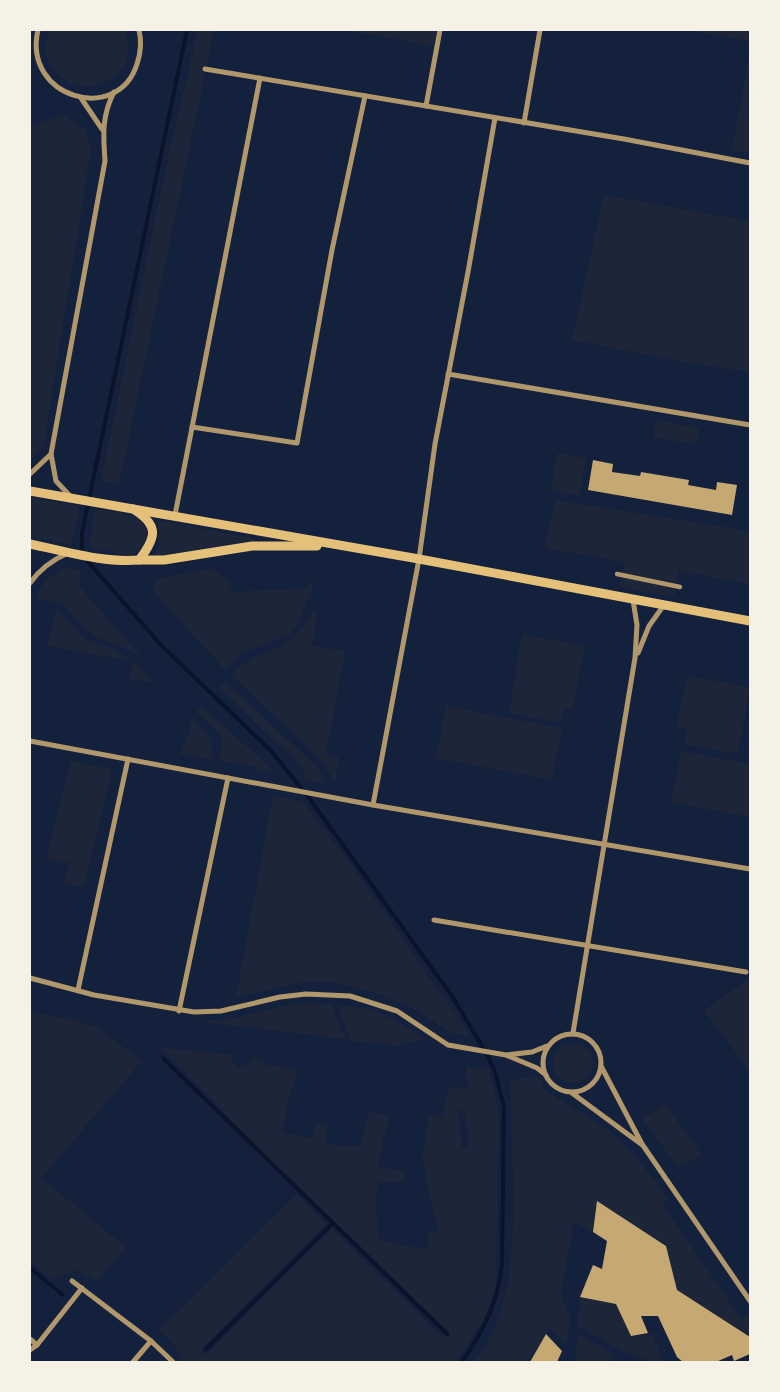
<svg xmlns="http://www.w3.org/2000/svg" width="780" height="1392" font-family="'Work Sans',sans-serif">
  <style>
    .green { fill: #1d2539; fill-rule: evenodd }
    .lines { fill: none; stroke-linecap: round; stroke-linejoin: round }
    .stream { stroke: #0b132b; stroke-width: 4 }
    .building { fill: #c6a872 }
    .pedestrian { stroke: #b1986c; stroke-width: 4.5 }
    .minor { stroke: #b1986c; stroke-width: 5 }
    .secondary { stroke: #e5c07b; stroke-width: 9 }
  </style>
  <rect width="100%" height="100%" fill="#14213d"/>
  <!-- green -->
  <g class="green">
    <path d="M 49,30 L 125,30 C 146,77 77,111 50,64 C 44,54 45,40 49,30 Z"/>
    <path d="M 198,30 L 214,30 L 119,485 L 101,481 L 166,167 Z"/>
    <path d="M 345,30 L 437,30 L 433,46 Z"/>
    <path d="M 687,30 L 750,30 L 750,41 Z"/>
    <path d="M 750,49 L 750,153 L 732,150 Z"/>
    <path d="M 62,114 L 86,130 L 91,149 L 44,444 L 30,461 L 30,128 Z"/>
    <path d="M 604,195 L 750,221 L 750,372 L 688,363 L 572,340 Z"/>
    <path d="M 656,420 L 699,428 L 697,445 L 653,437 Z"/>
    <path d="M 557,453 L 586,458 L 579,496 L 550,491 Z"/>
    <path d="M 30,497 L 79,506 L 72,545 L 30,537 Z"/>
    <path d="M 555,500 L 750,531 L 750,584 L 679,571 L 674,597 L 620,587 L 625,562 L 545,548 Z"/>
    <path d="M 95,509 C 110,512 155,514 146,539 C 142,547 138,552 130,556 L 89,547 Z"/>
    <path d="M 157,520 L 252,538 L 257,540 L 153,557 C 161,544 161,534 157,520 Z"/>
    <path d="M 67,567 L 82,572 L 79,586 L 146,662 L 130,650 L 99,638 L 86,630 L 62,603 L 36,598 C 42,581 51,575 67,567 Z"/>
    <path d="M 211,569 L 228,579 L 233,592 L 307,588 L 308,582 L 314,584 L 298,623 L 289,634 L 241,654 L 225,670 L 154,592 L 152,585 L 160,578 Z"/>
    <path d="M 57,609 L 85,639 L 115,650 L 132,661 L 157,683 L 130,679 L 132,661 L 47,646 Z"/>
    <path d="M 311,612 L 318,613 L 312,646 L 345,651 L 326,755 L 339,757 L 335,783 L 325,766 L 316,755 L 231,675 C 260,643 294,656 311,612 Z"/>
    <path d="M 522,634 L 585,646 L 572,710 L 563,708 L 561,723 L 509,713 Z"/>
    <path d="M 687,676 L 750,687 L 738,754 L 684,744 L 687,728 L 677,726 Z"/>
    <path d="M 226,682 L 318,768 L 327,784 L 305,781 L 304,771 L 296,760 L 219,688 Z"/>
    <path d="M 201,706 L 258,756 L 272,771 L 259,772 L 255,766 L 219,761 C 227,732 216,731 196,712 Z"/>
    <path d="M 446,706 L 562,728 L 552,780 L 436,758 Z"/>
    <path d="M 192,719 L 212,739 L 213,760 L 180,754 L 188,736 Z"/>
    <path d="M 681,751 L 750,764 L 750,817 L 671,802 Z"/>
    <path d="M 71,761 L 112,769 L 84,887 L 64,883 L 69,863 L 46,858 Z"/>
    <path d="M 273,795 L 302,801 L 347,859 L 471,1037 L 451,1033 L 411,1007 L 382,995 L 335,982 L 299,983 L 236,997 Z"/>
    <path d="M 750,978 L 750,1072 L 704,1010 Z"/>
    <path d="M 300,1003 L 331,1004 L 345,1039 L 201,1022 L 228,1019 Z"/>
    <path d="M 337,1006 C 373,1006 395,1018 424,1038 L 400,1046 L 351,1041 Z"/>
    <path d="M 30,1012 L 69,1019 L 97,1027 L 142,1061 L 41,1178 L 126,1247 L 97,1281 L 76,1270 L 52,1280 L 30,1262 Z"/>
    <circle cx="573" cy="1063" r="20"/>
    <path d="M 162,1048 L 232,1055 L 233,1063 L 240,1068 L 248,1065 L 252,1058 L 264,1060 L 264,1064 L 298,1070 L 286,1109 L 283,1133 L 312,1138 L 318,1123 L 328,1124 L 325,1144 L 359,1147 L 369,1111 L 390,1117 L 383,1140 L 378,1167 L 405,1171 L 405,1181 L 378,1182 L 376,1200 L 378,1238 C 393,1245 410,1247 427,1248 L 429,1232 L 438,1233 L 422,1159 L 429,1114 L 441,1116 L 450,1087 L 468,1089 L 466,1067 L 489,1069 L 499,1113 L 496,1289 L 483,1321 L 455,1362 L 182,1362 L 175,1346 L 159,1330 L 297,1194 L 326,1224 L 201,1349 L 203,1353 L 207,1354 L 332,1229 L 443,1338 L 449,1332 L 251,1140 ZM 465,1109 L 469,1147 L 462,1148 L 458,1111 Z"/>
    <path d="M 534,1075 L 540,1080 L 542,1088 L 605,1128 L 620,1140 L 636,1156 L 668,1199 L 662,1203 L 741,1319 L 747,1316 L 750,1320 L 750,1337 L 677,1290 L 666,1245 L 597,1202 L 593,1232 L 574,1222 L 561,1296 L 570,1316 L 567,1345 L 550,1328 L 527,1362 L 474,1362 C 515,1309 513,1244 513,1180 C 512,1148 512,1115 510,1082 Z"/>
    <path d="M 665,1104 L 701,1154 L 684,1165 L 677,1166 L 642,1119 Z"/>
    <path d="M 580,1297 L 616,1304 L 631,1336 L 653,1334 L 663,1362 C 633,1362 604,1340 578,1326 Z"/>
    <path d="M 578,1335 L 615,1354 L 608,1362 L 575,1362 Z"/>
  </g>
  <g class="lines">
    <!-- stream -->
    <g class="stream">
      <path d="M 187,30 L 93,480 L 82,533 L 82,555 L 162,646 L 272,752 L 306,794 L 452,996 L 488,1056 L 495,1072 L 504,1107 L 502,1262 C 499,1301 484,1330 462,1362"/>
      <path d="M 163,1058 L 447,1334"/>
      <path d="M 30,1268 L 63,1295"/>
      <path d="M 206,1349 L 333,1223"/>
    </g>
  </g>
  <!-- building -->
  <g class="building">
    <path d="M 593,460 L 613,464 L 612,472 L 640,476 L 641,472 L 689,480 L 688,485 L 716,490 L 717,482 L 737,485 L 732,515 L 588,490 Z"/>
    <path d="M 597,1201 L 666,1246 L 677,1290 L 750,1337 L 750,1354 L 734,1361 L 732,1355 L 716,1362 L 683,1362 L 677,1357 L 658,1316 L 641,1316 L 648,1333 L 631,1336 L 616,1304 L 580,1297 L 593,1265 L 602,1269 L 607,1241 L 593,1232 Z"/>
    <path d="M 546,1334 L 562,1351 L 557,1362 L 530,1362 Z"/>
  </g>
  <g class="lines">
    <!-- pedestrian -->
    <path class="pedestrian" d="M 617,574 L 680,587"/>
    <!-- minor -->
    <g class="minor">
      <path d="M 38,30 C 22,98 118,125 137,64 C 141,52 142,42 139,30"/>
      <path d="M 205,69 L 624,139 L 750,163"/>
      <path d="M 81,98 L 102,129"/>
      <path d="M 426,106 L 440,30"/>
      <path d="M 524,123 L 540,30"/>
      <path d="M 448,374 L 750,425"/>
      <path d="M 192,427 L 297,443 L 332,250 L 365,96"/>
      <path d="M 30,474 L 51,454"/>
      <path d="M 71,497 L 56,481 L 51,454 L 105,161 C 103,134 102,115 114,92"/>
      <path d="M 175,515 L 260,78"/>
      <path d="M 30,583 C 40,569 52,560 68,553"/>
      <path d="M 638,653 L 649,626 L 664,605"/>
      <path d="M 30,741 L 373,805 L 750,869"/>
      <path d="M 373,805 L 419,559 L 435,444 L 468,272 L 495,118"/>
      <path d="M 434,920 L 746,972"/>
      <path d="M 30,978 L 94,995 L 194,1012 L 221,1011 L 280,997 L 306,994 L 350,996 L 397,1011 L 448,1045 L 506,1055 L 537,1068 L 546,1075"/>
      <path d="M 78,990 L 128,759"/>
      <path d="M 179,1011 L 228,778"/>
      <path d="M 573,1033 L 635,658 L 637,625 L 633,600"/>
      <circle cx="572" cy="1063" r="29"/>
      <path d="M 507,1055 L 532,1052 L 547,1046"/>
      <path d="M 601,1066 L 642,1144 L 750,1301"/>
      <path d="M 572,1093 L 641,1144"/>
      <path d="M 72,1281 L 151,1341 L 173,1362"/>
      <path d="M 30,1339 L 37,1345"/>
      <path d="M 30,1350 L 37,1345 L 82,1288"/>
      <path d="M 133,1362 L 151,1341"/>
    </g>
    <!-- secondary -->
    <g class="secondary">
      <path d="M 30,491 L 133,509 C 159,525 157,537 139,560 C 103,563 65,551 30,544"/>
      <path d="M 133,509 L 419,559 L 750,621"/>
      <path d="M 139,560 L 164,560 L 252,546 L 317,546"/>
    </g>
  </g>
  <!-- border -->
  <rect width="780" height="1392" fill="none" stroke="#f6f1e7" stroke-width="62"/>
</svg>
